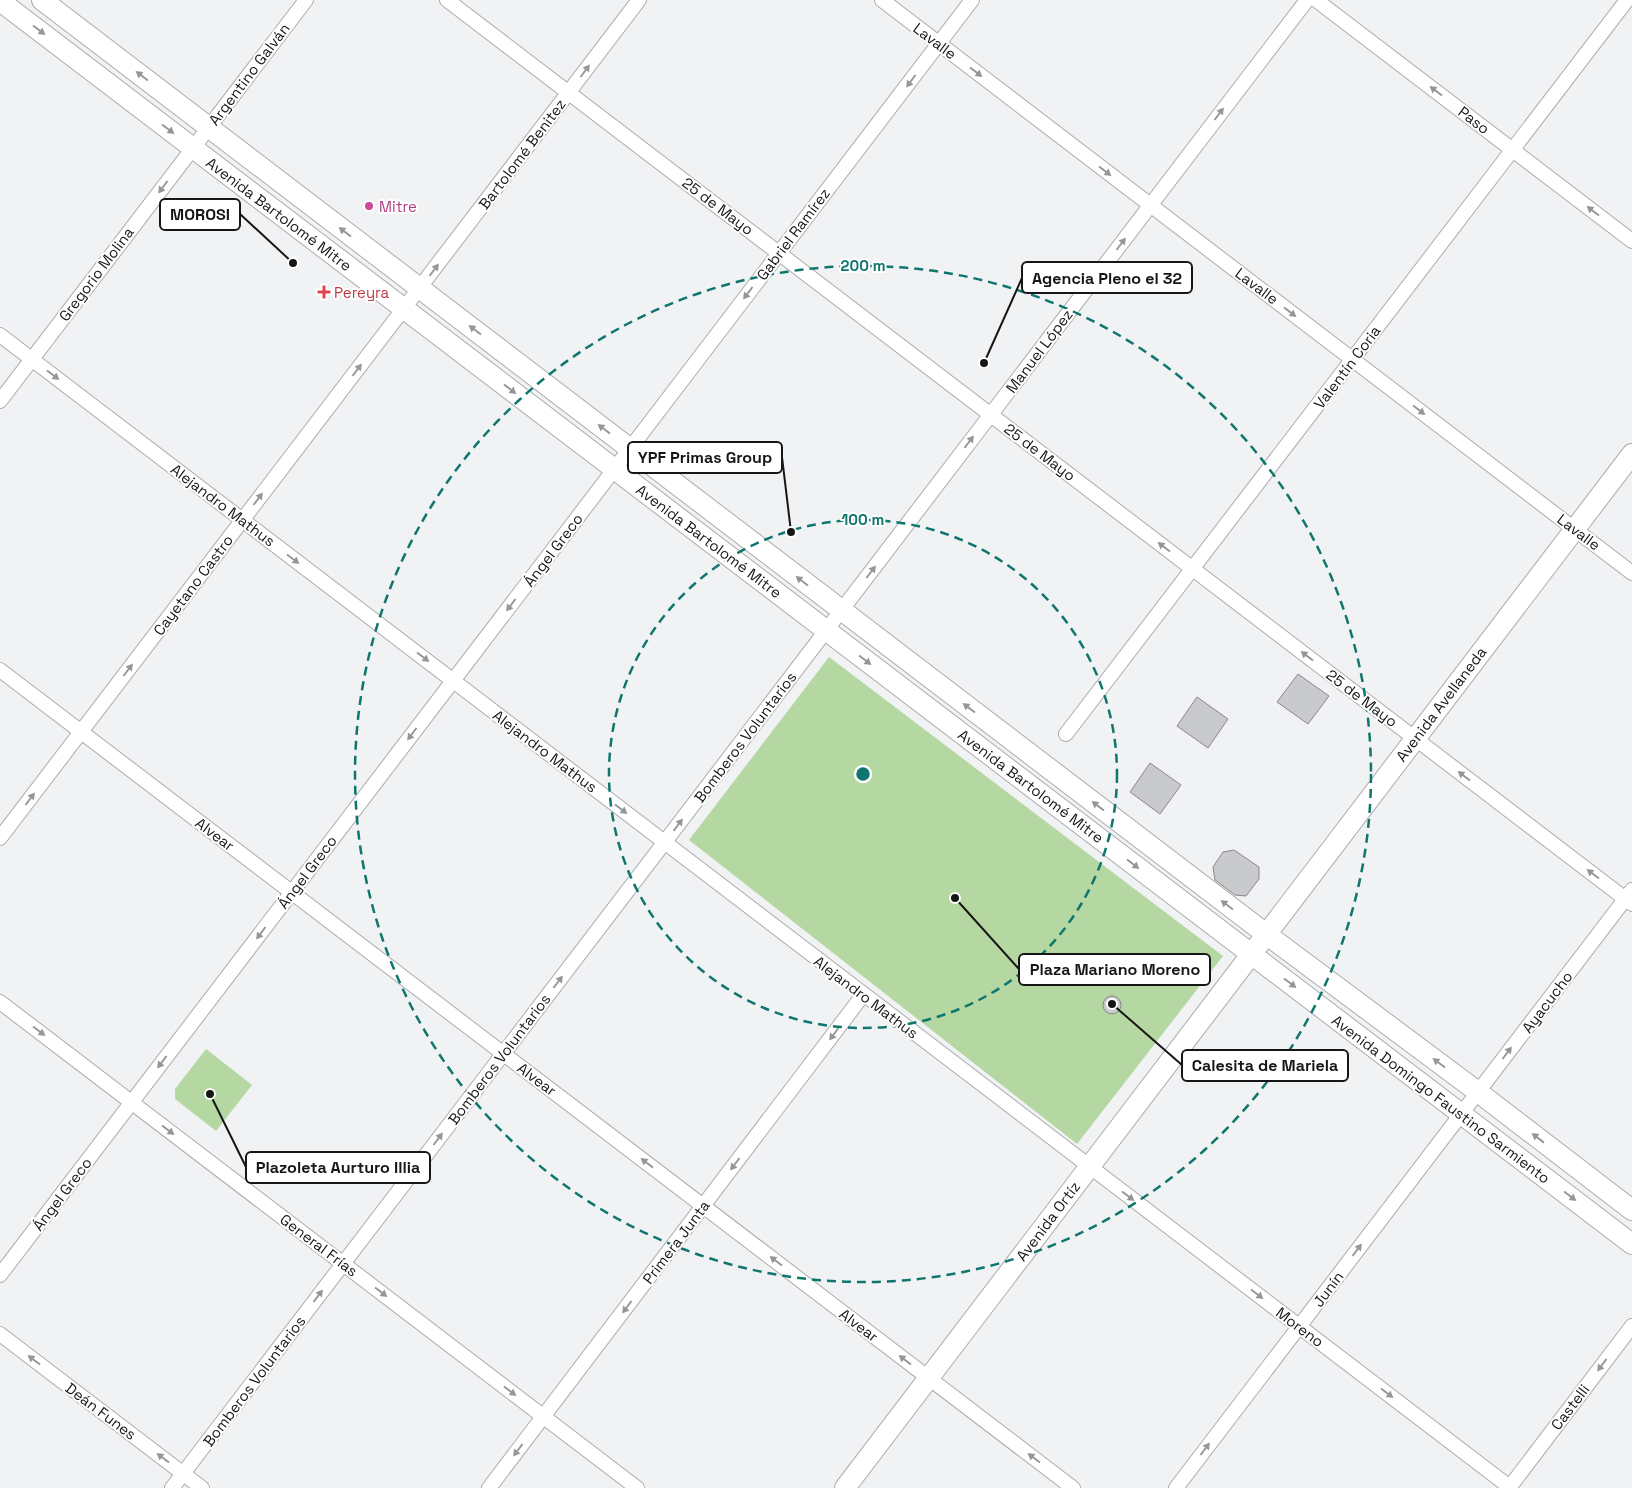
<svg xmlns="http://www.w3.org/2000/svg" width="1632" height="1488" font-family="'Space Grotesk',sans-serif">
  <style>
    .green { fill: #b5d7a1 }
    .building { fill: #c9cacc; stroke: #88888a }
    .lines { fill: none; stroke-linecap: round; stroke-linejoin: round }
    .street-casing { stroke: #acacae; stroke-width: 16 }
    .secondary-casing { stroke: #acacae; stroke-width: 22 }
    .street { stroke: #fff; stroke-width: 14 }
    .secondary { stroke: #fff; stroke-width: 20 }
    .oneway { fill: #969697 }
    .ring { fill: none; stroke: #0f766e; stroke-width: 2.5; stroke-dasharray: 9 6 }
    .hotel-dot { fill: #d1479c; stroke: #fff; stroke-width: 2 }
    .health-dot { fill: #e0444e; stroke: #fff; stroke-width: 2 }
    .labels { text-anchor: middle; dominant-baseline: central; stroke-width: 4; stroke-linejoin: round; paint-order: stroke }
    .street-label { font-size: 15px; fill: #161617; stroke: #fff }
    .hotel-label { font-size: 15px; fill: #b23c85; stroke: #fff; text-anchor: start }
    .health-label { font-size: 15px; fill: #be3a42; stroke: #fff; text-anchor: start }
    .centre { fill: #0f766e; stroke: #fff; stroke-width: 2.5 }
    .ring-label { font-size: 15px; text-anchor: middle; font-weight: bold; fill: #0f766e; stroke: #fff; stroke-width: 4; stroke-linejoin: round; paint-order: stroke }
    .leader { fill: none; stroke: #161617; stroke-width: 2 }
    .callout-dot { fill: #161617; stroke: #fff; stroke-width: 2 }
    .callout { fill: #fff; stroke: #161617; stroke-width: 2 }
    .callout-label { font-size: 16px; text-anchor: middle; font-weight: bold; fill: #161617 }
  </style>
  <rect width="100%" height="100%" fill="#f1f2f4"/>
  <!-- green -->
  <g class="green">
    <path d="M 829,657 L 1223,956 L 1077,1144 L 689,840 Z"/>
    <path d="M 206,1049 L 252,1085 L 216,1131 L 175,1099 L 175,1089 Z"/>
  </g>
  <!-- building -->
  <g class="building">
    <path d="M 1298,674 L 1329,696 L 1308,724 L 1277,702 Z"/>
    <path d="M 1197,697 L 1228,719 L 1208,748 L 1177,726 Z"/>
    <path d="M 1150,763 L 1181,785 L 1160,814 L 1130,792 Z"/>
    <path d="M 1234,850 L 1259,867 L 1259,879 L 1246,896 L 1235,895 L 1215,880 L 1213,867 L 1223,852 Z"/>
    <circle cx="1112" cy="1005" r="9"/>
  </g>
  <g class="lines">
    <defs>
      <g id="street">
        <path d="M 447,0 L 1632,904"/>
        <path d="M 882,0 L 1632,573"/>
        <path d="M 1316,0 L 1632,241"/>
        <path d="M 0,335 L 1511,1488"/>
        <path d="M 0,401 L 306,0"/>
        <path d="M 0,670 L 1073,1488"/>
        <path d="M 1066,734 L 1627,0"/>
        <path d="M 0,838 L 639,0"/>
        <path d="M 0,1002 L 637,1488"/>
        <path d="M 0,1275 L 972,0"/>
        <path d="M 0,1334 L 202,1488"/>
        <path d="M 172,1488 L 1307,0"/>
        <path d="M 489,1488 L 863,995"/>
        <path d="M 1176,1488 L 1632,890"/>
        <path d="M 1509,1488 L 1632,1326"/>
      </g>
      <g id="secondary">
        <path d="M 42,0 L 1266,934 L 1478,1092 L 1632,1210"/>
        <path d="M 0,1 L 1632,1244"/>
        <path d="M 845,1488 L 1632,454"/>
      </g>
    </defs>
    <!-- street casing -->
    <use href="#street" class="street-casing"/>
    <!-- secondary casing -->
    <use href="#secondary" class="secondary-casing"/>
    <!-- street -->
    <use href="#street" class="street"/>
    <!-- secondary -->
    <use href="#secondary" class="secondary"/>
  </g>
  <!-- one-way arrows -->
  <defs><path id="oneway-solid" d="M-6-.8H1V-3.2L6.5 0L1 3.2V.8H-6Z" transform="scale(1.25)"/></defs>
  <g class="oneway">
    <use href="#oneway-solid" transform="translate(39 30) rotate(37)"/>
    <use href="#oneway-solid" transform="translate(585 71) rotate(-53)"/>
    <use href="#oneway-solid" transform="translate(976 72) rotate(37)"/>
    <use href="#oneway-solid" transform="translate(142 76) rotate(-143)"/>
    <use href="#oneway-solid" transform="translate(911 81) rotate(127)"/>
    <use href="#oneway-solid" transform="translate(1436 91) rotate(-143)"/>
    <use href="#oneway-solid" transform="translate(1219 114) rotate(-53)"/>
    <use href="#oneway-solid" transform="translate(168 129) rotate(37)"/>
    <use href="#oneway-solid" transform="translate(1105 171) rotate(37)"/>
    <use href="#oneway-solid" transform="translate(163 187) rotate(127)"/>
    <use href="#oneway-solid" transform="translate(1593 211) rotate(-143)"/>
    <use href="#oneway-solid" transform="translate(345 232) rotate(-143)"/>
    <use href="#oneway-solid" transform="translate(1121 244) rotate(-53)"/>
    <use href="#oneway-solid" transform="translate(434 270) rotate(-53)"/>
    <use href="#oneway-solid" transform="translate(748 293) rotate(127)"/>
    <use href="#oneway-solid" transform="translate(1290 312) rotate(37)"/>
    <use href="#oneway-solid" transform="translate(475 330) rotate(-143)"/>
    <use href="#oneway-solid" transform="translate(357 370) rotate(-53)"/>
    <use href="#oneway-solid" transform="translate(53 375) rotate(37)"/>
    <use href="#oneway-solid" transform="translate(510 389) rotate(37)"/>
    <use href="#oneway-solid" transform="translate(1419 410) rotate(37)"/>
    <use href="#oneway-solid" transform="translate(604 429) rotate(-143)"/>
    <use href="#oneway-solid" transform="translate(969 442) rotate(-53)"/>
    <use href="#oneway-solid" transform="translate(258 499) rotate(-53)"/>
    <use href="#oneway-solid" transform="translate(1164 547) rotate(-143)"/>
    <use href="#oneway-solid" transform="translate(293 559) rotate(37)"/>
    <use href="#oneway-solid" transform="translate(871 572) rotate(-53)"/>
    <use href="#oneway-solid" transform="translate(802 581) rotate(-143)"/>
    <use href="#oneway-solid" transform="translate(511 605) rotate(127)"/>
    <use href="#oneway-solid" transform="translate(1307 656) rotate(-143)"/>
    <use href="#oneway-solid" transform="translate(423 657) rotate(37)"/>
    <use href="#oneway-solid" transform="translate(865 660) rotate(37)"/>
    <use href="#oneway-solid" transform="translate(128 670) rotate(-53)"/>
    <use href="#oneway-solid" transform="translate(969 708) rotate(-143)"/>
    <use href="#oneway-solid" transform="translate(412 734) rotate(127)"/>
    <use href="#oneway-solid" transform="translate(1464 776) rotate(-143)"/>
    <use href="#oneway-solid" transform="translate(30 799) rotate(-53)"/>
    <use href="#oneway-solid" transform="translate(1098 806) rotate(-143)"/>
    <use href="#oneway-solid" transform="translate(621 809) rotate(37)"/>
    <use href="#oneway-solid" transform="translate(678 825) rotate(-53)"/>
    <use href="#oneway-solid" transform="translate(1133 864) rotate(37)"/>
    <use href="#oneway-solid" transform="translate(1593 874) rotate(-143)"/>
    <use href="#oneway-solid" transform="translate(1227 905) rotate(-143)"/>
    <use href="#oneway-solid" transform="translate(261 933) rotate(127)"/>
    <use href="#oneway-solid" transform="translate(558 982) rotate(-53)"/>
    <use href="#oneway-solid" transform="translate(1290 983) rotate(37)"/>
    <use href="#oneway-solid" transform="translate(39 1031) rotate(37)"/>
    <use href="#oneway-solid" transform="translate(834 1034) rotate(127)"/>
    <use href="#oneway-solid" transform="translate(1507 1053) rotate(-53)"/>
    <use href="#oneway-solid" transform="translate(162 1062) rotate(127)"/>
    <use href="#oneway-solid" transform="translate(1439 1063) rotate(-143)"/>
    <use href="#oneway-solid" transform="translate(168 1130) rotate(37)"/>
    <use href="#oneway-solid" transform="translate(1538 1138) rotate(-142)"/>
    <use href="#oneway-solid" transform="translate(438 1139) rotate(-53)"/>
    <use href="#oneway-solid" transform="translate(647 1163) rotate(-143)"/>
    <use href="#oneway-solid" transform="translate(735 1164) rotate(127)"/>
    <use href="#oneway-solid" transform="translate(1128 1196) rotate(37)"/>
    <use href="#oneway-solid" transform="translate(1570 1196) rotate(37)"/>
    <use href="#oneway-solid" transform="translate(1357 1250) rotate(-53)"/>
    <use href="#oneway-solid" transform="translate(776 1261) rotate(-143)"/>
    <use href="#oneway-solid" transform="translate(381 1292) rotate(37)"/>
    <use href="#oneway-solid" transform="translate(1257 1294) rotate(37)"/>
    <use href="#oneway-solid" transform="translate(318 1296) rotate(-53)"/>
    <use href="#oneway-solid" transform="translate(627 1307) rotate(127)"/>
    <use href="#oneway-solid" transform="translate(34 1360) rotate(-143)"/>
    <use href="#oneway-solid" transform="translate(905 1360) rotate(-143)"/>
    <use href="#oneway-solid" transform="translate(1602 1365) rotate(127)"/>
    <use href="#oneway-solid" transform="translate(510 1391) rotate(37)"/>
    <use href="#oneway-solid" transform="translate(1387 1393) rotate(37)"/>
    <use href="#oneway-solid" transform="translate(1205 1449) rotate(-53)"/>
    <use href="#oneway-solid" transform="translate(518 1450) rotate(127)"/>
    <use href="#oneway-solid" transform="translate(163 1458) rotate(-143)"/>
    <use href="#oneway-solid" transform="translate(1034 1458) rotate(-143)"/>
  </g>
  <!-- distance rings -->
  <g class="ring">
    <circle cx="863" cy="774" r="254"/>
    <circle cx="863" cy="774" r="508"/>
  </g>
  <!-- markers -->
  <circle class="hotel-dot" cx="369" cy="206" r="5"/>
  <path class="health-dot" d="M321.5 284.5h5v5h5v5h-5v5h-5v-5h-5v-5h5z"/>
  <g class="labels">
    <!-- street labels -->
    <g class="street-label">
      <text transform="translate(935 41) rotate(37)">Lavalle</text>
      <text transform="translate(249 74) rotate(-53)">Argentino Galván</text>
      <text transform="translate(1474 120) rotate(37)">Paso</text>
      <text transform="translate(522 154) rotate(-53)">Bartolomé Benitez</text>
      <text transform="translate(718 206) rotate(37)">25 de Mayo</text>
      <text transform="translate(279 214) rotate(37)">Avenida Bartolomé Mitre</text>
      <text transform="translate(793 234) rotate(-53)">Gabriel Ramírez</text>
      <text transform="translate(96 274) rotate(-53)">Gregorio Molina</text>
      <text transform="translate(1257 286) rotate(37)">Lavalle</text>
      <text transform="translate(1039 351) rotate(-53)">Manuel López</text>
      <text transform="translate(1347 367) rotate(-53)">Valentín Coria</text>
      <text transform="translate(1040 452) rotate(37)">25 de Mayo</text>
      <text transform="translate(223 505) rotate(37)">Alejandro Mathus</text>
      <text transform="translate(1579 532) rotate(37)">Lavalle</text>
      <text transform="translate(709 541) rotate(37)">Avenida Bartolomé Mitre</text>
      <text transform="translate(553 550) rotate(-53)">Ángel Greco</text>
      <text transform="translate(193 585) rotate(-53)">Cayetano Castro</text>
      <text transform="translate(1362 698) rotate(37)">25 de Mayo</text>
      <text transform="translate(1441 704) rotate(-53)">Avenida Avellaneda</text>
      <text transform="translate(745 737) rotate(-53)">Bomberos Voluntarios</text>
      <text transform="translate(545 751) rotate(37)">Alejandro Mathus</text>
      <text transform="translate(1031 786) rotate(37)">Avenida Bartolomé Mitre</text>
      <text transform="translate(215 834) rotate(37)">Alvear</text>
      <text transform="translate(307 872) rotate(-53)">Ángel Greco</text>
      <text transform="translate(866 997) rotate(37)">Alejandro Mathus</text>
      <text transform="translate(1547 1002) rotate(-53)">Ayacucho</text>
      <text transform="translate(499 1059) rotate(-53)">Bomberos Voluntarios</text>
      <text transform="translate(537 1079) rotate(37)">Alvear</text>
      <text transform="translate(1441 1099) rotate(37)">Avenida Domingo Faustino Sarmiento</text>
      <text transform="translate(62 1194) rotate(-53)">Ángel Greco</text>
      <text transform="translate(1048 1221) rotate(-53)">Avenida Ortíz</text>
      <text transform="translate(676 1242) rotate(-53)">Primera Junta</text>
      <text transform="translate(319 1245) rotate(37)">General Frías</text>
      <text transform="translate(1328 1289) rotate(-53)">Junín</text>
      <text transform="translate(859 1325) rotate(37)">Alvear</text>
      <text transform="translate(1300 1327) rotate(37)">Moreno</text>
      <text transform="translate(254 1381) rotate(-53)">Bomberos Voluntarios</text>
      <text transform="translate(1570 1407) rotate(-53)">Castelli</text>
      <text transform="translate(101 1411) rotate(37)">Deán Funes</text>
    </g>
    <!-- hotel labels -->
    <g class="hotel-label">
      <text x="379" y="206">Mitre</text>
    </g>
    <!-- health labels -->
    <g class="health-label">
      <text x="334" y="292">Pereyra</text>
    </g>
  </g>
  <circle cx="863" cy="774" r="8" class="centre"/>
  <g class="ring-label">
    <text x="863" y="271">200 m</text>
    <text x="863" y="525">100 m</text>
  </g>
  <!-- callouts -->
  <path class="leader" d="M293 263L240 214M984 363L1022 278M791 532L782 457M955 898L1019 969M1112 1004L1182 1065M210 1094L246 1167"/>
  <g class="callout-dot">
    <circle cx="293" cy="263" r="5"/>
    <circle cx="984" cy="363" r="5"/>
    <circle cx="791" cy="532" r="5"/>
    <circle cx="955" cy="898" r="5"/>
    <circle cx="1112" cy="1004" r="5"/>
    <circle cx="210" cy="1094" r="5"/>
  </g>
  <g class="callout">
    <rect x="160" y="199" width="80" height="31" rx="5"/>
    <rect x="1022" y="262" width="170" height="31" rx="5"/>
    <rect x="628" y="442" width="154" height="31" rx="5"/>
    <rect x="1019" y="954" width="191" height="31" rx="5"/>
    <rect x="1182" y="1050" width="166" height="31" rx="5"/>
    <rect x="246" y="1152" width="184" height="31" rx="5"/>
  </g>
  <g class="callout-label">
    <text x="200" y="220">MOROSI</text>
    <text x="1107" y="284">Agencia Pleno el 32</text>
    <text x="705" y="463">YPF Primas Group</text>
    <text x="1115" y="975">Plaza Mariano Moreno</text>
    <text x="1265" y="1071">Calesita de Mariela</text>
    <text x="338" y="1173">Plazoleta Aurturo Illia</text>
  </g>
</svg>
